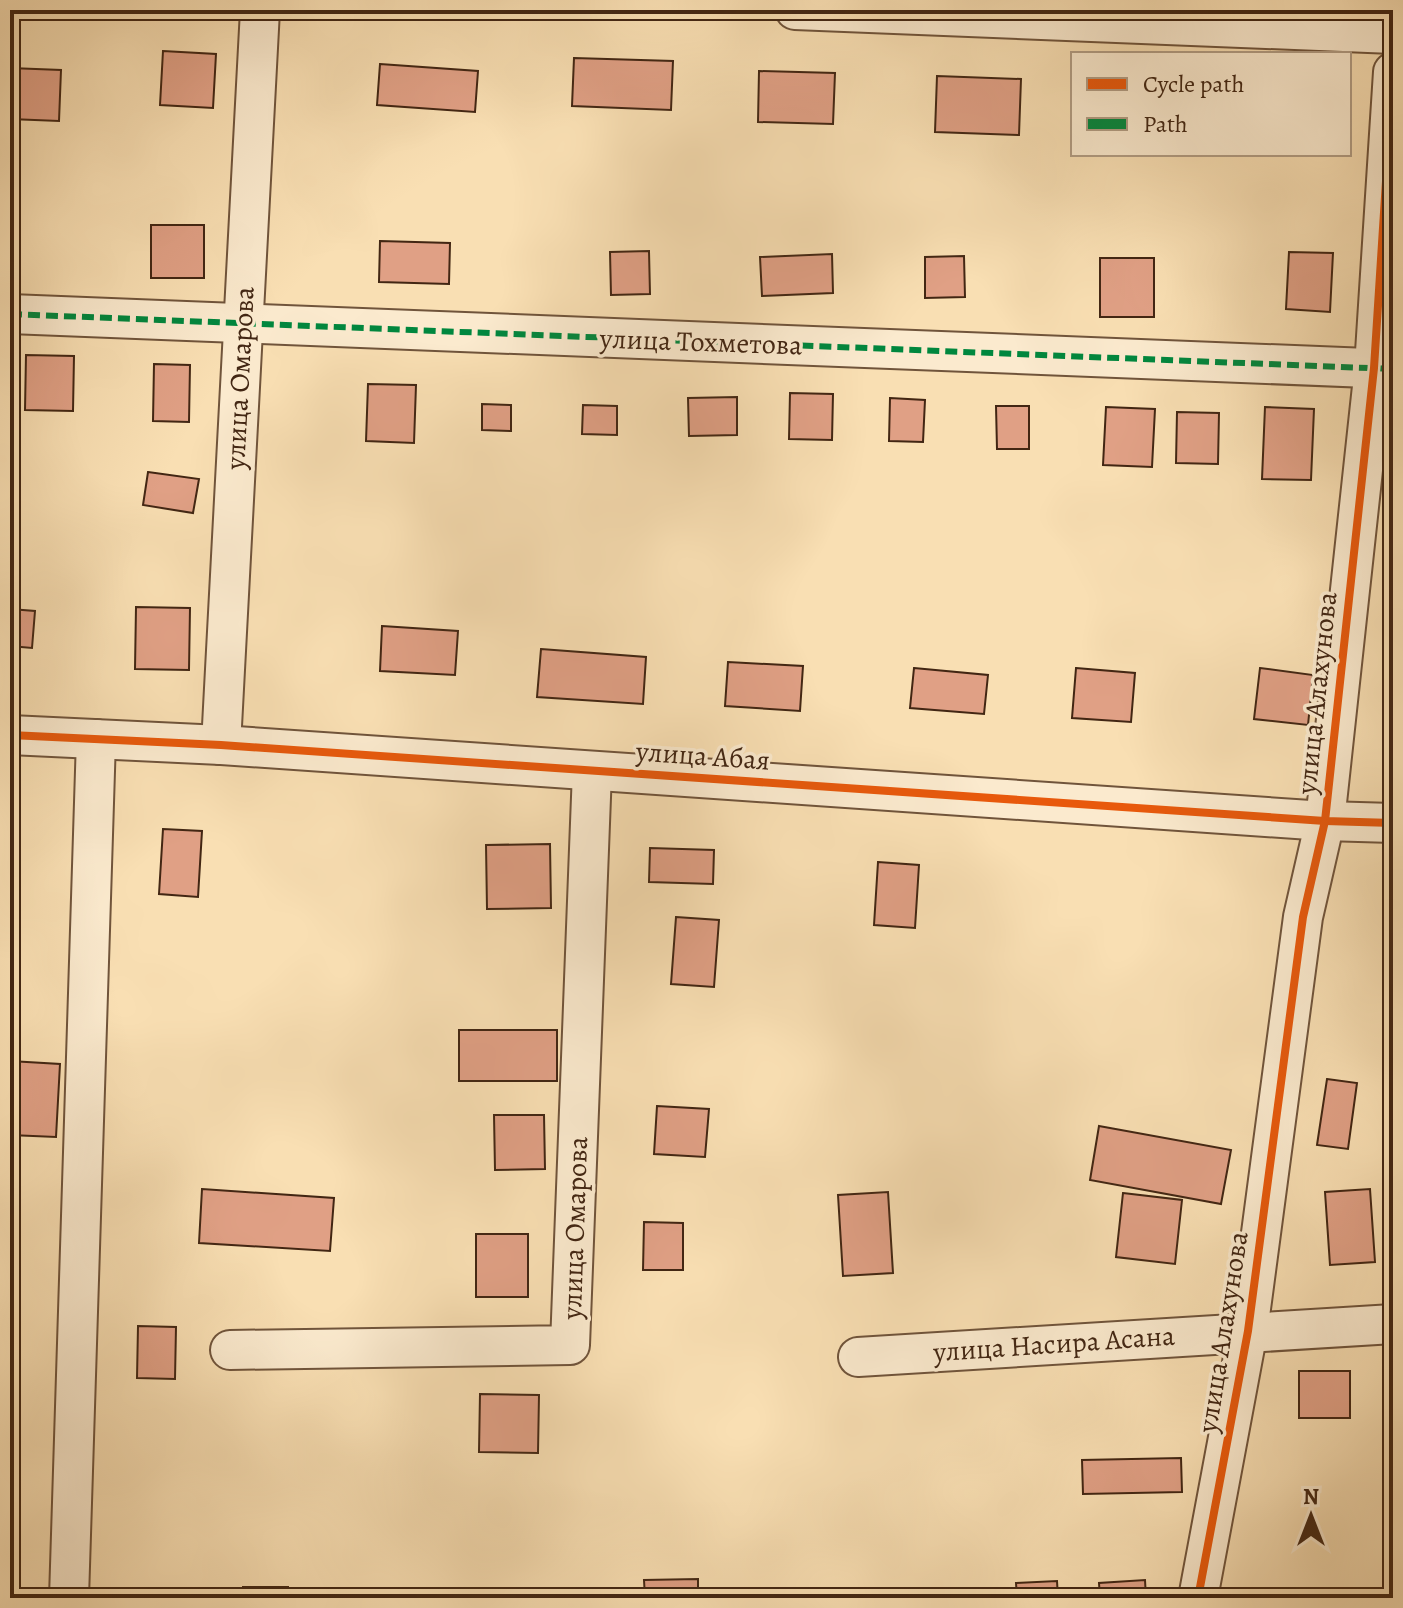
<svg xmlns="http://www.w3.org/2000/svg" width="1403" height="1608" font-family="Alegreya,serif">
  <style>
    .building { fill: #e0a085; stroke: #422613; stroke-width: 2 }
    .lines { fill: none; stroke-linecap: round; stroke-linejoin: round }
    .minor-casing { stroke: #70543b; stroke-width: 42 }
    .minor { stroke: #fbeace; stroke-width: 38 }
    .quiet { stroke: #00873e; stroke-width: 6; stroke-dasharray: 12 6; stroke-linecap: butt }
    .cycleway-casing { stroke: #fbeace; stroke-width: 13 }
    .cycleway { stroke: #e8590c; stroke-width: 8 }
    .labels { text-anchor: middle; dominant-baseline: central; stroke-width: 7; stroke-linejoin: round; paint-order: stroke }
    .street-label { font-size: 28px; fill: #422613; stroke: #fbeace }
  </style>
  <rect width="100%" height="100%" fill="#f9dfb3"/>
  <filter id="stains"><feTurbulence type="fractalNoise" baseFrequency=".0025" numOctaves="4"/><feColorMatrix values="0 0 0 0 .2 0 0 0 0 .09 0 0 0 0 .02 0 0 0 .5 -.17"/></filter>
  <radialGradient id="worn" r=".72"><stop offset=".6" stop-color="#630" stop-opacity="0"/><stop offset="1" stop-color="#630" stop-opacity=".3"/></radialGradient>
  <!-- building -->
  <g class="building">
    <path d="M 163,51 L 216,54 L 213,108 L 160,105 Z"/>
    <path d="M 574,58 L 673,61 L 671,110 L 572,106 Z"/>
    <path d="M 380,64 L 478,71 L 475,112 L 377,105 Z"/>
    <path d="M 10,68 L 61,70 L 59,121 L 10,119 Z"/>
    <path d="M 759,71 L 835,73 L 833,124 L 758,122 Z"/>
    <path d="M 937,76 L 1021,79 L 1019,135 L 935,132 Z"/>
    <path d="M 10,175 L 15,175 L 10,236 Z"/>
    <rect x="151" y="225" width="53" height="53"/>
    <path d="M 380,241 L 450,243 L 449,284 L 379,282 Z"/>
    <path d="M 649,251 L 650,294 L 611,295 L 610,252 Z"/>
    <path d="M 1289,252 L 1333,253 L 1330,312 L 1286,309 Z"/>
    <path d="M 832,254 L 833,293 L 762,296 L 760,257 Z"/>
    <path d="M 964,256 L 965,297 L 925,298 L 925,257 Z"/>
    <rect x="1100" y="258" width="54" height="59"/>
    <path d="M 26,355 L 74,356 L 73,411 L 25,410 Z"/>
    <path d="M 154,364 L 190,365 L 189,422 L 153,421 Z"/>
    <path d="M 368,384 L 416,385 L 414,443 L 366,441 Z"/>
    <path d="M 790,393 L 833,394 L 832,440 L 789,439 Z"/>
    <path d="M 737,397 L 737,435 L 689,436 L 688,398 Z"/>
    <path d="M 890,398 L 925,400 L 923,442 L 889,441 Z"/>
    <path d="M 482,404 L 511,405 L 511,431 L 482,430 Z"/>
    <path d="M 583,405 L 617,406 L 617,435 L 582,434 Z"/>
    <path d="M 996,406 L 1029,406 L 1029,449 L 997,449 Z"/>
    <path d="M 1106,407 L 1155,409 L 1152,467 L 1103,465 Z"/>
    <path d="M 1265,407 L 1314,409 L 1311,480 L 1262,479 Z"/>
    <path d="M 1177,412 L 1219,413 L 1218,464 L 1176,463 Z"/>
    <path d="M 148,472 L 199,479 L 193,513 L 143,505 Z"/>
    <path d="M 136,607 L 190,608 L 189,670 L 135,669 Z"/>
    <path d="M 10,609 L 35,611 L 32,648 L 10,646 Z"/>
    <path d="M 382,626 L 458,631 L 455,675 L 380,671 Z"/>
    <path d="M 541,649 L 646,657 L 643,704 L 537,697 Z"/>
    <path d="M 728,662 L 803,666 L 800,711 L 725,706 Z"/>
    <path d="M 914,668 L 988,675 L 984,714 L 910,708 Z"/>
    <path d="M 1076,668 L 1135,673 L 1131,722 L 1072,718 Z"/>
    <path d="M 1260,668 L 1313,675 L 1308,725 L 1254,719 Z"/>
    <path d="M 163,829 L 202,831 L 198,897 L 159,894 Z"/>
    <path d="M 550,844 L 551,908 L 487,909 L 486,845 Z"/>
    <path d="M 650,848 L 714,850 L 713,884 L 649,882 Z"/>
    <path d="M 878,862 L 919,865 L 915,928 L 874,925 Z"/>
    <path d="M 676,917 L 719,920 L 714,987 L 671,984 Z"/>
    <rect x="459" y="1030" width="98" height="51"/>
    <path d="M 10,1061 L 60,1064 L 56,1137 L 10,1135 Z"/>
    <path d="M 1327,1079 L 1357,1083 L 1348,1149 L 1317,1145 Z"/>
    <path d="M 657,1106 L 709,1109 L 705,1157 L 654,1154 Z"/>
    <path d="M 494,1115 L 544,1115 L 545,1169 L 495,1170 Z"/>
    <path d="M 1099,1126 L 1231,1150 L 1221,1204 L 1090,1180 Z"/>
    <path d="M 202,1189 L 334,1198 L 330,1251 L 199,1243 Z"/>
    <path d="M 1370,1189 L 1375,1262 L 1330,1265 L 1325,1192 Z"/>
    <path d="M 888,1192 L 893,1273 L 843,1276 L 838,1195 Z"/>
    <path d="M 1123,1193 L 1182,1200 L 1175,1264 L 1116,1257 Z"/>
    <path d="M 644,1222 L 683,1223 L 683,1270 L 643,1270 Z"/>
    <rect x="476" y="1234" width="52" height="63"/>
    <path d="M 138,1326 L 176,1327 L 175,1379 L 137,1378 Z"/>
    <rect x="1299" y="1371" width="51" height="47"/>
    <path d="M 480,1394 L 539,1395 L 538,1453 L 479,1452 Z"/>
    <path d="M 1181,1458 L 1182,1492 L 1083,1494 L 1082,1460 Z"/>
    <path d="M 698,1579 L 698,1598 L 645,1598 L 644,1580 Z"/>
    <path d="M 1145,1580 L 1146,1598 L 1100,1598 L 1099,1583 Z"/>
    <path d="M 1057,1581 L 1058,1598 L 1017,1598 L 1016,1583 Z"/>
    <rect x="243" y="1587" width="45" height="11"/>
    <path d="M 582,1591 L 583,1598 L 539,1598 L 539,1594 Z"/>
    <path d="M 514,1592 L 514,1598 L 440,1598 L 440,1595 Z"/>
    <path d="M 755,1594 L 756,1598 L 712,1598 L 712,1596 Z"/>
    <path d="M 814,1594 L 855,1595 L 855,1598 L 813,1598 Z"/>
    <path d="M 932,1594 L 932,1598 L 894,1598 L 894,1597 Z"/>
    <rect x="170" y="1595" width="41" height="3"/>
  </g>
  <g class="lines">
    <defs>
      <g id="minor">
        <path d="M 795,10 L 1393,34"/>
        <path d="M 10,314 L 1393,369"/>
        <path d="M 10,735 L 221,745 L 1325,821 L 1393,823"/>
        <path d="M 221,745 L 260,10"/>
        <path d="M 230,1350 L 570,1345 L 592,771"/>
        <path d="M 858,1357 L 1393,1324"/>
        <path d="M 69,1598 L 96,739"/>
        <path d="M 1198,1598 L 1248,1331 L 1303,917 L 1325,821 L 1374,368 L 1393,72"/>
      </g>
    </defs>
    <!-- minor casing -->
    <use href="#minor" class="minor-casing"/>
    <!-- minor -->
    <use href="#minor" class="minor"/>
    <!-- quiet -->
    <path class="quiet" d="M 10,314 L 1393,369"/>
    <defs>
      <g id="cycleway">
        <path d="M 10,735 L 221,745 L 1325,821 L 1393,823"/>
        <path d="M 1198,1598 L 1248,1331 L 1303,917 L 1325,821 L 1374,368 L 1393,72"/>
      </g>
    </defs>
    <!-- cycleway casing -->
    <use href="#cycleway" class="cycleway-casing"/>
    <!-- cycleway -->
    <use href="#cycleway" class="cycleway"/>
  </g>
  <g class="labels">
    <!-- street labels -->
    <g class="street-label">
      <text transform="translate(701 342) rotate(2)">улица Тохметова</text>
      <text transform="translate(240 378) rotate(-87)">улица Омарова</text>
      <text transform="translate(1317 693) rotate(-84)">улица Алахунова</text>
      <text transform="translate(703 756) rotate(4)">улица Абая</text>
      <text transform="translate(575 1228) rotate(-88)">улица Омарова</text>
      <text transform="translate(1223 1332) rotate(-81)">улица Алахунова</text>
      <text transform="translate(1054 1344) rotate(-4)">улица Насира Асана</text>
    </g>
  </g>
  <!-- margin -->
  <rect width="1403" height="1608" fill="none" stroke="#f9dfb3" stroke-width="40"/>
  <rect x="12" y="12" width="1379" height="1584" fill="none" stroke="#422613" stroke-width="4"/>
  <rect x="20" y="20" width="1363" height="1568" fill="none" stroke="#422613" stroke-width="2"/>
  <!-- legend -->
  <rect x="1071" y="52" width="280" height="104" fill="#fbeace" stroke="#b19c83" stroke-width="2"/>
  <rect x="1087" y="78" width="40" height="12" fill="#e8590c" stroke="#b19c83" stroke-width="2"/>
  <text x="1143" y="92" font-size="24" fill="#422613">Cycle path</text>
  <rect x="1087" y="118" width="40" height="12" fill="#00873e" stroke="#b19c83" stroke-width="2"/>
  <text x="1143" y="132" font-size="24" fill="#422613">Path</text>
  <!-- north arrow -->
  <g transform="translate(1311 1516)" stroke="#fbeace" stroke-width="6" paint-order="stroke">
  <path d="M0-6L14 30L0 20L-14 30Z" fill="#422613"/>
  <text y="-12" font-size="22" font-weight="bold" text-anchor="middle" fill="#422613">N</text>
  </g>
  <rect width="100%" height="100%" filter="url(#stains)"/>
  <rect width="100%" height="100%" fill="url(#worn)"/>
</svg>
